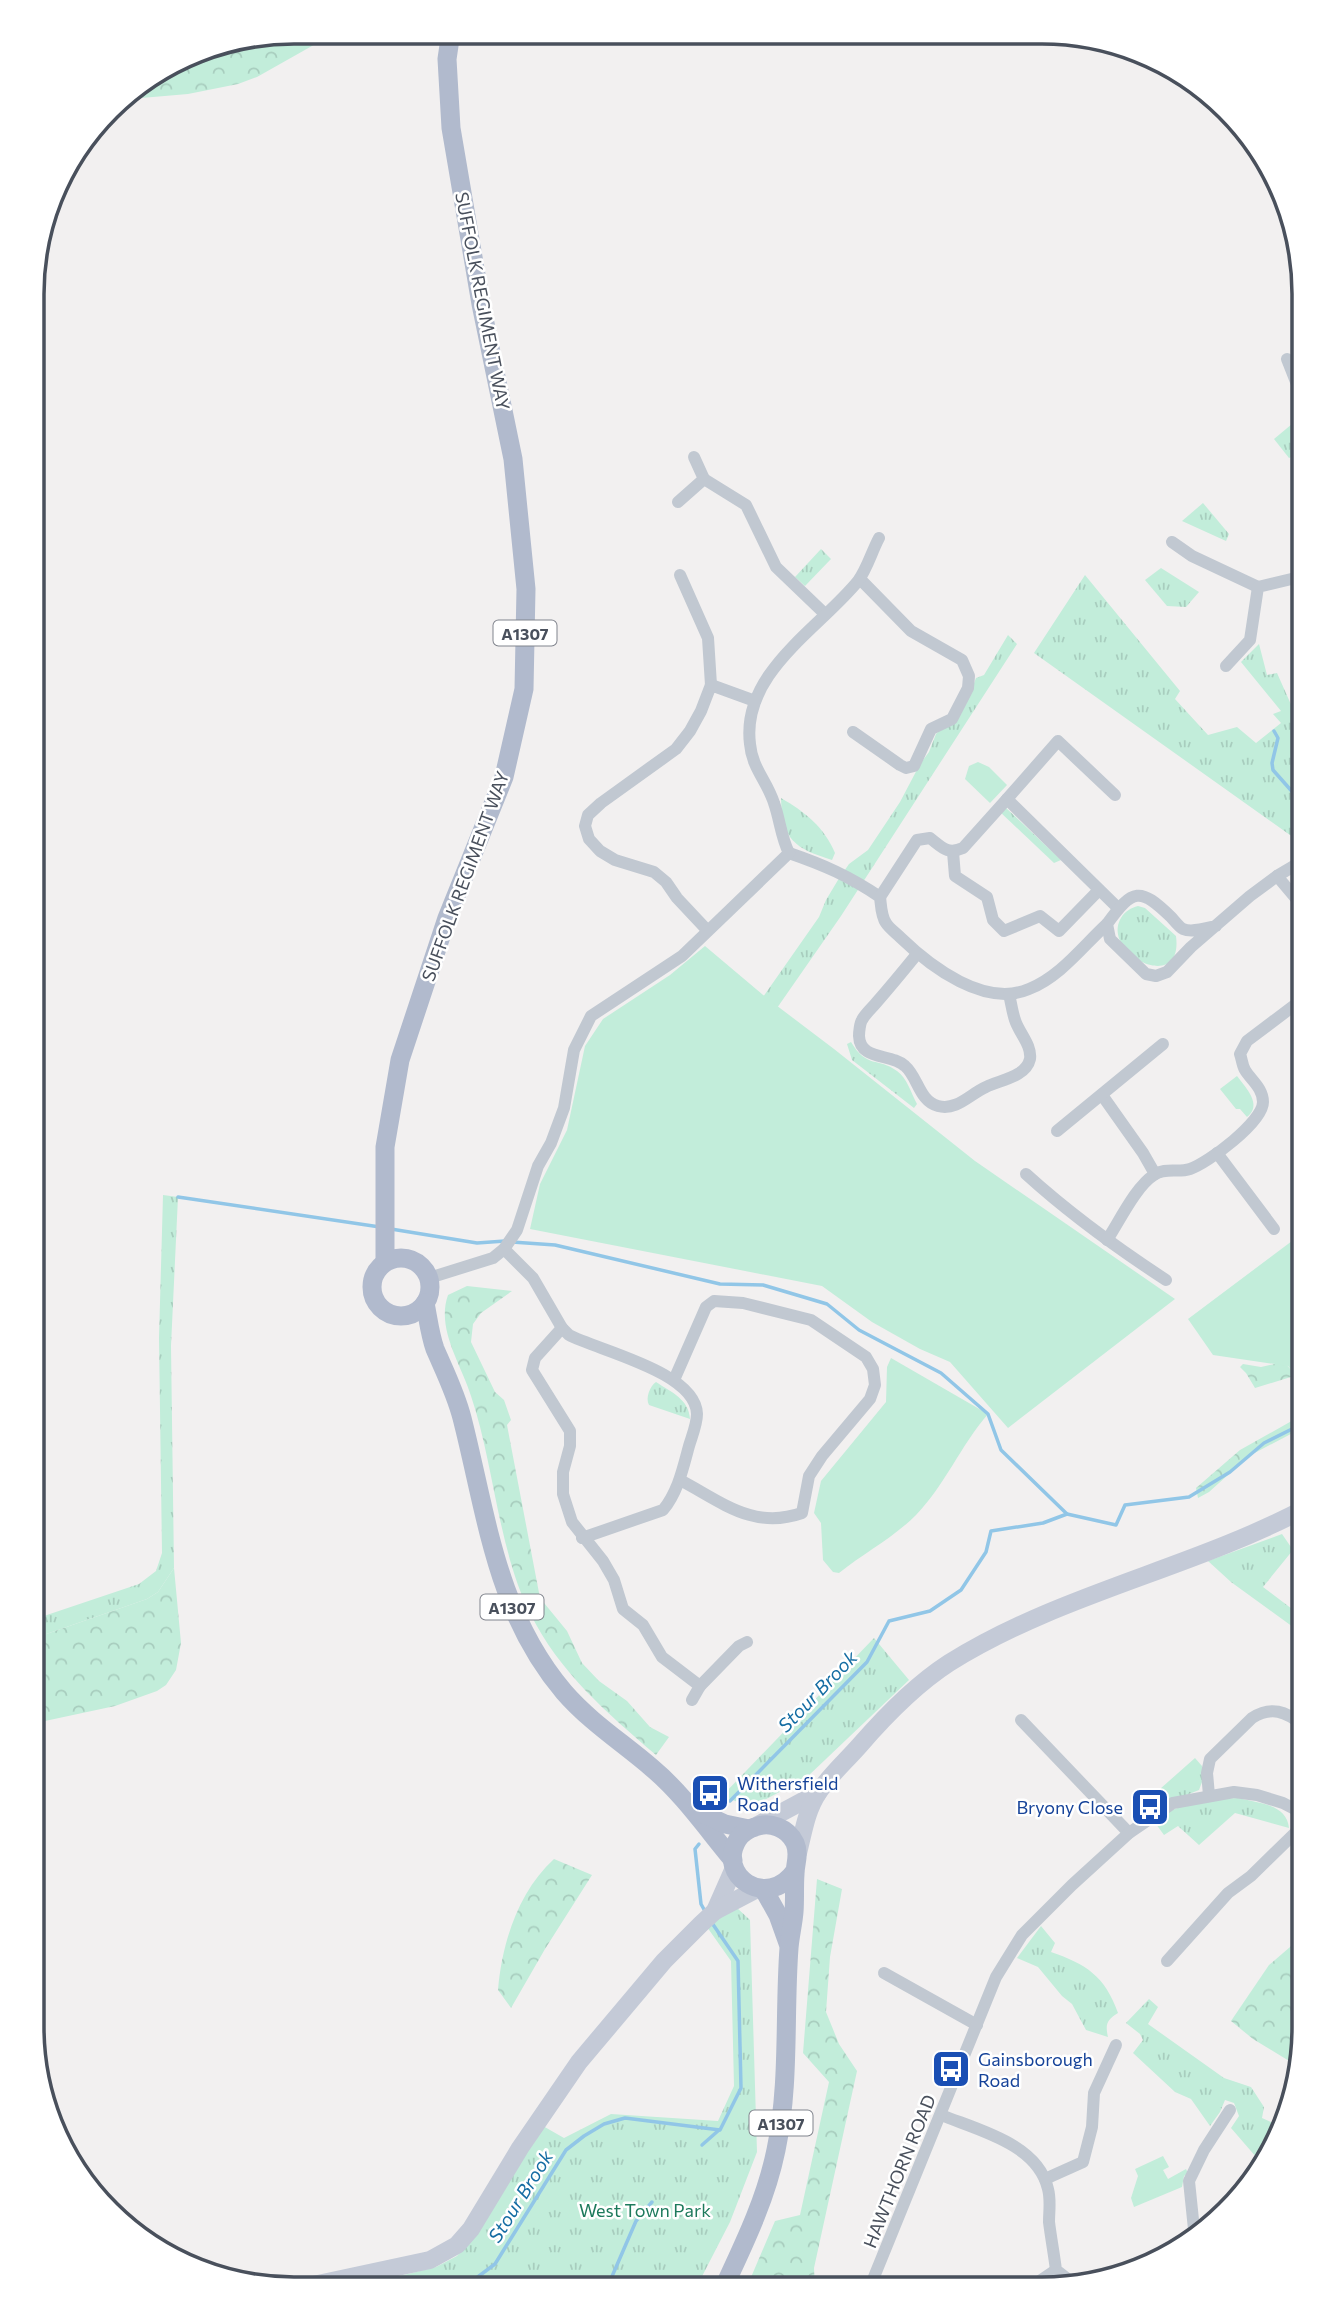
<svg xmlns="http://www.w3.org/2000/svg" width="1336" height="2321" font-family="Commissioner,sans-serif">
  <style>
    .grass { fill: url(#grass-tufts) }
    .forest { fill: url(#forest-crowns) }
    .green { fill: #c2edda }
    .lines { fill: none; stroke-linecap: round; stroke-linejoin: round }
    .stream { stroke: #91c6e7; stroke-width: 3.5 }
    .street { stroke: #c1c8d1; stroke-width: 12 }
    .secondary { stroke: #c4cad7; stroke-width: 18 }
    .primary { stroke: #b1bacd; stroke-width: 19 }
    .labels { text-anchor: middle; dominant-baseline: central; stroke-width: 5; stroke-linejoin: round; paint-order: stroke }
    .shield { fill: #fff; stroke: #80848d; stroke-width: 2 }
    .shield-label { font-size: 16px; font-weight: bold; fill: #49505c }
    .street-label { font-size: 18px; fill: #49505c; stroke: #fff }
    .transit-label { font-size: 18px; fill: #164399; stroke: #fff; text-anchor: start }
    .park-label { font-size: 18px; fill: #1d7a5c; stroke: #fff }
    .water-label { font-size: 19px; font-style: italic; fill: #156da3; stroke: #fff }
    .rim { fill: none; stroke: #49505c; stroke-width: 3.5 }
  </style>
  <defs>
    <pattern id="grass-tufts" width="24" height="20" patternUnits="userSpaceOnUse" patternTransform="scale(1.75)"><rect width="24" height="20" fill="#c2edda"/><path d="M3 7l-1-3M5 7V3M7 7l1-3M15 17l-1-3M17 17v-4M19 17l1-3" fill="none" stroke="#a8cdbe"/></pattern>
    <pattern id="forest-crowns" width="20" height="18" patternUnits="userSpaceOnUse" patternTransform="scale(1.75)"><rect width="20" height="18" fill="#c2edda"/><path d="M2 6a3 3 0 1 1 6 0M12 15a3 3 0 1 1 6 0" fill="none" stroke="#a8cdbe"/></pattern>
  </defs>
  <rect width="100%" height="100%" fill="#f2f0f0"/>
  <!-- grass -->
  <g class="grass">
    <path d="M 1298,419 L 1304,440 L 1304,452 L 1289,458 L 1274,439 Z"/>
    <path d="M 1203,503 L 1229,534 L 1226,541 L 1182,521 Z"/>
    <path d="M 821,549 L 831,559 L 805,586 L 795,577 Z"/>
    <path d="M 1161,568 L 1199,592 L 1186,607 L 1167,606 L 1145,580 Z"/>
    <path d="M 1085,575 L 1180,691 L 1175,699 L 1208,735 L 1237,727 L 1256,743 L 1281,723 L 1273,714 L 1281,711 L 1241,662 L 1259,644 L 1267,675 L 1277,673 L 1293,709 L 1304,707 L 1304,845 L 1034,653 Z"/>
    <path d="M 1008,635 L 1017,644 L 841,916 L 777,1008 L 763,997 L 819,917 L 826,900 L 838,880 L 849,864 L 868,850 L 900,802 L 920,764 L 929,752 L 936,734 L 966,704 L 976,678 L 984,675 Z"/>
    <path d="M 781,798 C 805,812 824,827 835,853 L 832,860 C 794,848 782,840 781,798 Z"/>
    <path d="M 1004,806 L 1061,860 L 1054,863 L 999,811 Z"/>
    <path d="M 1138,906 L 1145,908 L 1176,936 C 1184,996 1100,953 1121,918 C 1125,911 1131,908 1138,906 Z"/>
    <path d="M 851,1042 C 867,1069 878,1057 897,1071 C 907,1078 911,1093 917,1104 L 914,1108 L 852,1060 L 847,1044 Z"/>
    <path d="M 163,1195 L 178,1197 L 171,1346 L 174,1568 L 158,1592 L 147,1599 L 32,1639 L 32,1620 L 139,1584 L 156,1571 L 162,1553 L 159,1338 Z"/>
    <path d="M 656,1382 C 671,1392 689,1399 690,1419 L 649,1405 C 645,1398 650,1386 656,1382 Z"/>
    <path d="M 1282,1534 L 1293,1550 L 1263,1587 L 1304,1618 L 1304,1635 L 1231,1582 L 1208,1561 Z"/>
    <path d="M 874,1638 L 909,1680 L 806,1778 L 751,1807 L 722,1796 Z"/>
    <path d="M 1195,1758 L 1202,1766 L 1202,1782 L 1199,1790 L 1169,1802 L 1142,1817 L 1136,1817 L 1134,1812 Z"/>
    <path d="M 1238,1798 C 1258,1803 1287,1804 1289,1828 L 1235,1813 L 1199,1845 L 1178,1826 L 1164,1835 L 1153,1820 C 1183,1803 1203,1799 1238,1798 Z"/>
    <path d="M 736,1907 L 750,1920 L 757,2152 L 730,2222 L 696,2288 L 356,2287 L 436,2267 L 457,2256 L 472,2239 L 543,2126 L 564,2138 L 611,2114 L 718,2121 L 734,2086 L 731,1961 L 707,1927 Z"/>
    <path d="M 1041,1926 L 1055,1943 L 1051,1952 C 1086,1964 1105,1976 1118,2013 C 1107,2020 1105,2024 1108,2037 L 1086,2030 L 1072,2004 L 1062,1996 L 1038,1967 L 1017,1958 Z"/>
    <path d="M 1149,1999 L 1158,2007 L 1148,2024 L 1224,2078 L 1251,2087 L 1264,2107 L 1262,2118 L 1284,2128 L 1263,2165 L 1231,2128 L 1239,2116 L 1234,2103 L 1225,2100 L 1220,2112 L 1210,2126 L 1191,2099 L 1175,2092 L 1133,2053 L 1143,2040 L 1140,2034 L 1126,2023 Z"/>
  </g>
  <!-- forest -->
  <g class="forest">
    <path d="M 293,32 L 312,32 L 319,42 L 257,77 L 238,84 L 188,94 L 118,100 L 194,51 Z"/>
    <path d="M 467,1286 L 512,1291 L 481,1313 L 473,1324 L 471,1342 L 495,1392 L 504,1400 L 511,1420 L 507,1425 L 540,1598 L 567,1631 L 582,1663 L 599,1681 L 627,1701 L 650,1727 L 669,1737 L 656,1755 C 607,1713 559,1672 530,1613 C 498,1549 494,1464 471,1396 C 461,1364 436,1329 448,1295 Z"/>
    <path d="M 1284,1362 L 1304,1384 L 1294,1376 L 1255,1388 L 1246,1373 L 1240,1367 L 1243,1364 L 1261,1367 Z"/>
    <path d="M 1304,1414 L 1304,1427 L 1249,1456 L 1209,1492 L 1198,1498 L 1196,1488 L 1240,1450 Z"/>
    <path d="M 174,1568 L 181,1643 L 176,1670 L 166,1685 L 157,1691 L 115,1706 L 45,1721 L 32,1727 L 32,1639 L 147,1599 L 158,1592 Z"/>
    <path d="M 554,1859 L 592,1875 L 545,1949 L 511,2008 L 498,1990 C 502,1943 518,1892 554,1859 Z"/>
    <path d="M 817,1879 L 842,1889 L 830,1957 L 826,2012 L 839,2044 L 857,2071 L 814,2268 L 815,2289 L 746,2289 L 775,2221 L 800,2215 L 829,2082 L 803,2053 Z"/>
    <path d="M 1304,1935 L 1304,2045 L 1299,2067 L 1253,2039 L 1231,2021 L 1269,1965 Z"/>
  </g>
  <!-- green -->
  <g class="green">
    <path d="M 978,762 L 989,767 L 1007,785 L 990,803 L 965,779 L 969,766 Z"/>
    <path d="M 705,946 L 768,999 L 834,1049 L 975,1161 L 1175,1299 L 1008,1428 L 950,1362 L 920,1349 L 872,1322 L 822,1286 L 530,1229 L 540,1184 L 567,1130 L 585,1046 L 603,1019 L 670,975 Z"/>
    <path d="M 1237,1076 C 1246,1088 1263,1105 1247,1117 L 1240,1109 L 1236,1109 L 1220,1089 Z"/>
    <path d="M 1304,1232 L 1304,1384 L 1288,1366 L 1213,1355 L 1188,1319 Z"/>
    <path d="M 891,1358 L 988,1414 C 961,1445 945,1485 916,1515 C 893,1538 864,1553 839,1573 L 833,1572 L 823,1560 L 821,1523 L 814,1513 L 821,1481 L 886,1402 L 887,1367 Z"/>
    <path d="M 1163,2156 L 1169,2167 L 1163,2170 L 1168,2179 L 1186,2169 L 1188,2173 L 1184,2176 L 1182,2187 L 1134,2207 L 1131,2198 L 1138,2176 L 1135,2169 Z"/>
  </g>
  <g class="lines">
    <!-- stream -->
    <g class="stream">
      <path d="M 1274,731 L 1278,738 L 1272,763 L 1273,770 L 1304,805"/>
      <path d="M 178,1197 L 380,1227"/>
      <path d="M 391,1229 L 477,1243 L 505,1241"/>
      <path d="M 512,1242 L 555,1245 L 720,1284 L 763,1285 L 827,1304 L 859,1330 L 941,1373 L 988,1414 L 1001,1450 L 1067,1514"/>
      <path d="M 730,1801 L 867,1662 L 889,1621 L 930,1611 L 961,1590 L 986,1552 L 991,1531 L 1043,1523 L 1067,1514 L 1116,1525 L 1125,1505 L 1189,1497 L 1230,1472 L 1264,1443 L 1304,1423"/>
      <path d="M 699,1844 L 695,1849 L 701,1904 L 706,1913"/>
      <path d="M 702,2145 L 719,2130"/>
      <path d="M 463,2288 L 495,2264 L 566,2150 L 584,2136 L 604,2124 L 625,2118 L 720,2130 L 741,2088 L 738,1961 L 712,1923"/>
      <path d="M 607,2288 L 636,2221 L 652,2202"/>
    </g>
    <!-- street -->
    <g class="street">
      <path d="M 1287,359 L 1304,402"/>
      <path d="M 694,457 L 704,479"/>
      <path d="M 678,502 L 704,479 L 746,505 L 776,567 L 825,614"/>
      <path d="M 1172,542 L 1192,556 L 1258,587"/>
      <path d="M 680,575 L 708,638 L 711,685"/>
      <path d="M 1226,666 L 1250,640 L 1258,587 L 1304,576"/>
      <path d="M 853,732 L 900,765 L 906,768 L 914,766 L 931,729 L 952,719 L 968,688 L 969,676 L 962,660 L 911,631 L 860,579"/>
      <path d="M 1007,799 L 1058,741 L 1115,795"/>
      <path d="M 953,852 L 955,876 L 987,897 L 993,920 L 1004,931 L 1040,916 L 1059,931 L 1099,890"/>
      <path d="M 789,853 C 824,865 849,876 880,897 C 881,904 881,916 886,923 C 889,928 896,933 901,938 C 931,967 985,1008 1029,989 C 1060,977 1083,946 1107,924"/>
      <path d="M 1277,876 L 1304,908"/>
      <path d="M 880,897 L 917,840 L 930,838 C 942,847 947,855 963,848 L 1007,799 L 1118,908"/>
      <path d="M 1216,926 C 1207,928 1192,933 1183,929 C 1179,927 1174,920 1171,917 C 1140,887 1133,888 1107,924 L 1110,939 L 1146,974 L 1156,976 L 1167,972 L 1191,947 L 1250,896 L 1277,876 L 1304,860"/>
      <path d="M 707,930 L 677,898 L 666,882 L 654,872 L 615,860 L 600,851 L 589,839 L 585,826 L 588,815 L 601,803 L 676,749 L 690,731 L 701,711 L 711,685 L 755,701"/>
      <path d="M 917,954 C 904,970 890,987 876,1003 C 872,1008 865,1014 862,1020 C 860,1023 859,1032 859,1036 C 860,1061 891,1053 905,1066 C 918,1077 919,1101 938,1106 C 957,1111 970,1094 986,1087 C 1000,1080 1026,1077 1030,1059 C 1032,1045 1019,1033 1015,1020 C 1012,1011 1011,1002 1009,994"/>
      <path d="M 1102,1095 L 1143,1153 L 1155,1174"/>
      <path d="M 1057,1131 L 1163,1044"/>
      <path d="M 1217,1153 L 1274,1229"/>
      <path d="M 1026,1174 C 1070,1214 1117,1248 1166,1280"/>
      <path d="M 1107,1240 C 1119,1222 1136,1186 1154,1175 C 1165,1167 1178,1173 1190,1169 C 1208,1163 1263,1122 1263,1102 C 1263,1088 1251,1080 1245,1070 C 1242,1065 1242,1059 1240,1054 L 1247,1041 L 1304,998"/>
      <path d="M 504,1249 L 533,1278 L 562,1328 L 569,1335 C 600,1351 696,1372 697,1414 C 697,1424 692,1436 689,1446 C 683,1468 678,1492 663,1510 L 582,1538"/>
      <path d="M 429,1278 L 493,1258 L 504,1249 L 517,1230 L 538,1166 L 551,1143 L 564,1108 L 574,1050 L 591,1016 L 682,956 L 789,853 C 781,837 780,820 774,803 C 767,781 752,768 750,744 C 741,673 819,629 858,581 C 867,569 872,551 879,538"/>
      <path d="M 562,1328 L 535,1358 L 532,1370 L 570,1431 L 570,1446 L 563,1472 L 563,1494 L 572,1522 L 603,1561 L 614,1580 L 623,1609 L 643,1625 L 662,1657 L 700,1686 L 692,1700"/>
      <path d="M 674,1380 L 706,1307 L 714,1301 L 743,1303 L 811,1320 L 866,1357 L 873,1369 L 875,1385 L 870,1399 L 822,1456 L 809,1476 L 802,1513 C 753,1530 722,1502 680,1480"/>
      <path d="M 700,1686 L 739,1646 L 747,1642"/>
      <path d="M 1021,1720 L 1129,1833"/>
      <path d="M 1209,1795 L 1207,1773 L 1210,1759 L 1252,1718 C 1271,1706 1286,1711 1302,1725"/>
      <path d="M 1167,1961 L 1228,1893 L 1251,1876 L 1295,1833 L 1304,1819"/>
      <path d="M 884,1973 L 977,2025"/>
      <path d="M 941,2115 C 978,2130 1038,2144 1048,2189 C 1051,2200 1049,2211 1049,2222 C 1051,2238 1054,2254 1056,2270 L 1074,2284"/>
      <path d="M 1045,2179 L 1083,2162 L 1092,2127 L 1094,2093 L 1116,2045"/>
      <path d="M 1195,2239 L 1189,2181 L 1204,2150 L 1230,2110"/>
      <path d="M 874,2289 L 874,2277 L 996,1977 L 1022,1935 L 1072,1885 L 1129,1833 L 1173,1803 L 1234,1792 L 1257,1795 L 1283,1803 L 1304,1814"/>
      <path d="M 1028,2289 L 1056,2270"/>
    </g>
    <!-- secondary -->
    <g class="secondary">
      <path d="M 758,1825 L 818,1793"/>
      <path d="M 798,1853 C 803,1834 806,1811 818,1793 C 829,1776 846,1761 860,1745 C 886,1715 915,1685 949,1663 C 1059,1594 1190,1569 1304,1509"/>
      <path d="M 715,1911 L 734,1868"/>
      <path d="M 304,2287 L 430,2260 L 457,2245 L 471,2229 L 520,2148 L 579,2062 L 664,1961 L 701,1924 L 715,1911 L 757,1889"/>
    </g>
    <!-- primary -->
    <g class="primary">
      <circle cx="401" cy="1287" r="29"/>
      <path d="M 385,1262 L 385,1147 L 400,1060 L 447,918 L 504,777 L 524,689 L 526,589 L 513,459 L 481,304 L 451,128 L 447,59 L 451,32"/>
      <path d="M 425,1303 C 428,1318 430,1335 435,1349 C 445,1372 456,1394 462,1418 C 487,1516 496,1612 564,1692 C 590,1722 623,1743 652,1768 C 683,1794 707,1829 733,1860"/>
      <path d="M 697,1811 L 725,1824 L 749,1829"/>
      <path d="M 764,1890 L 778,1915 L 788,1943"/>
      <path d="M 723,2289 C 744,2244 766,2199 776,2150 C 790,2083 784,2016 789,1948 C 790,1936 793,1924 794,1912 C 795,1899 794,1887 795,1874 C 795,1863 800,1855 795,1843 C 788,1828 770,1821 755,1827 C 748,1829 742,1833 738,1839 C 715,1875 767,1911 795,1871"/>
    </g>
  </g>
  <!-- icons -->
  <defs>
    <symbol id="bus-square" viewBox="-11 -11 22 22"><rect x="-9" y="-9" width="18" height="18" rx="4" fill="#1a4fb4" stroke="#fff"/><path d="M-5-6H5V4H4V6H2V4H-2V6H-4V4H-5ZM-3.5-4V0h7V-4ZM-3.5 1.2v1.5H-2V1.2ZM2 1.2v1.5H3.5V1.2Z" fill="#fff"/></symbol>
  </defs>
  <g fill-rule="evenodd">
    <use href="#bus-square" x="688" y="1771" width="44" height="44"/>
    <use href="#bus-square" x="1128" y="1785" width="44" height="44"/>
    <use href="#bus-square" x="929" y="2047" width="44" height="44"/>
  </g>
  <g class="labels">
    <!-- shield labels -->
    <g class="shield">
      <rect x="493.5" y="620.5" width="63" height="25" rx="5"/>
      <rect x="480.5" y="1594.5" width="63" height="25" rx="5"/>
      <rect x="749.5" y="2110.5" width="63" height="25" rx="5"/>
    </g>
    <g class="shield-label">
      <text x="525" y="633">A1307</text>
      <text x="512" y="1607">A1307</text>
      <text x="781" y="2123">A1307</text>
    </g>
    <!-- street labels -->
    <g class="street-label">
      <text transform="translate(483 301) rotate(79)">SUFFOLK REGIMENT WAY</text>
      <text transform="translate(465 876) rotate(-70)">SUFFOLK REGIMENT WAY</text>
      <text transform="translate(899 2171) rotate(-68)">HAWTHORN ROAD</text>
    </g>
    <!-- transit labels -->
    <g class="transit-label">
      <text x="737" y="1783">Withersfield<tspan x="737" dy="21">Road</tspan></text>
      <text x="1123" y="1807" text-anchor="end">Bryony Close</text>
      <text x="978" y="2059">Gainsborough<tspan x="978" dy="21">Road</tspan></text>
    </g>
    <!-- park labels -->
    <g class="park-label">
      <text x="645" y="2210">West Town Park</text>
    </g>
    <!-- water labels -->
    <g class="water-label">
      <text transform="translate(817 1691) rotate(-46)">Stour Brook</text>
      <text transform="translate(520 2196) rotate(-58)">Stour Brook</text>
    </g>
  </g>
  <!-- crop -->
  <path d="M0 0H1336V2321H0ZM294 44H1042A250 250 0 0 1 1292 294V2027A250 250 0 0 1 1042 2277H294A250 250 0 0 1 44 2027V294A250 250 0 0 1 294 44Z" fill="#fff" fill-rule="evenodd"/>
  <path class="rim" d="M294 44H1042A250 250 0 0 1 1292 294V2027A250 250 0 0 1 1042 2277H294A250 250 0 0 1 44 2027V294A250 250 0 0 1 294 44Z"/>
</svg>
